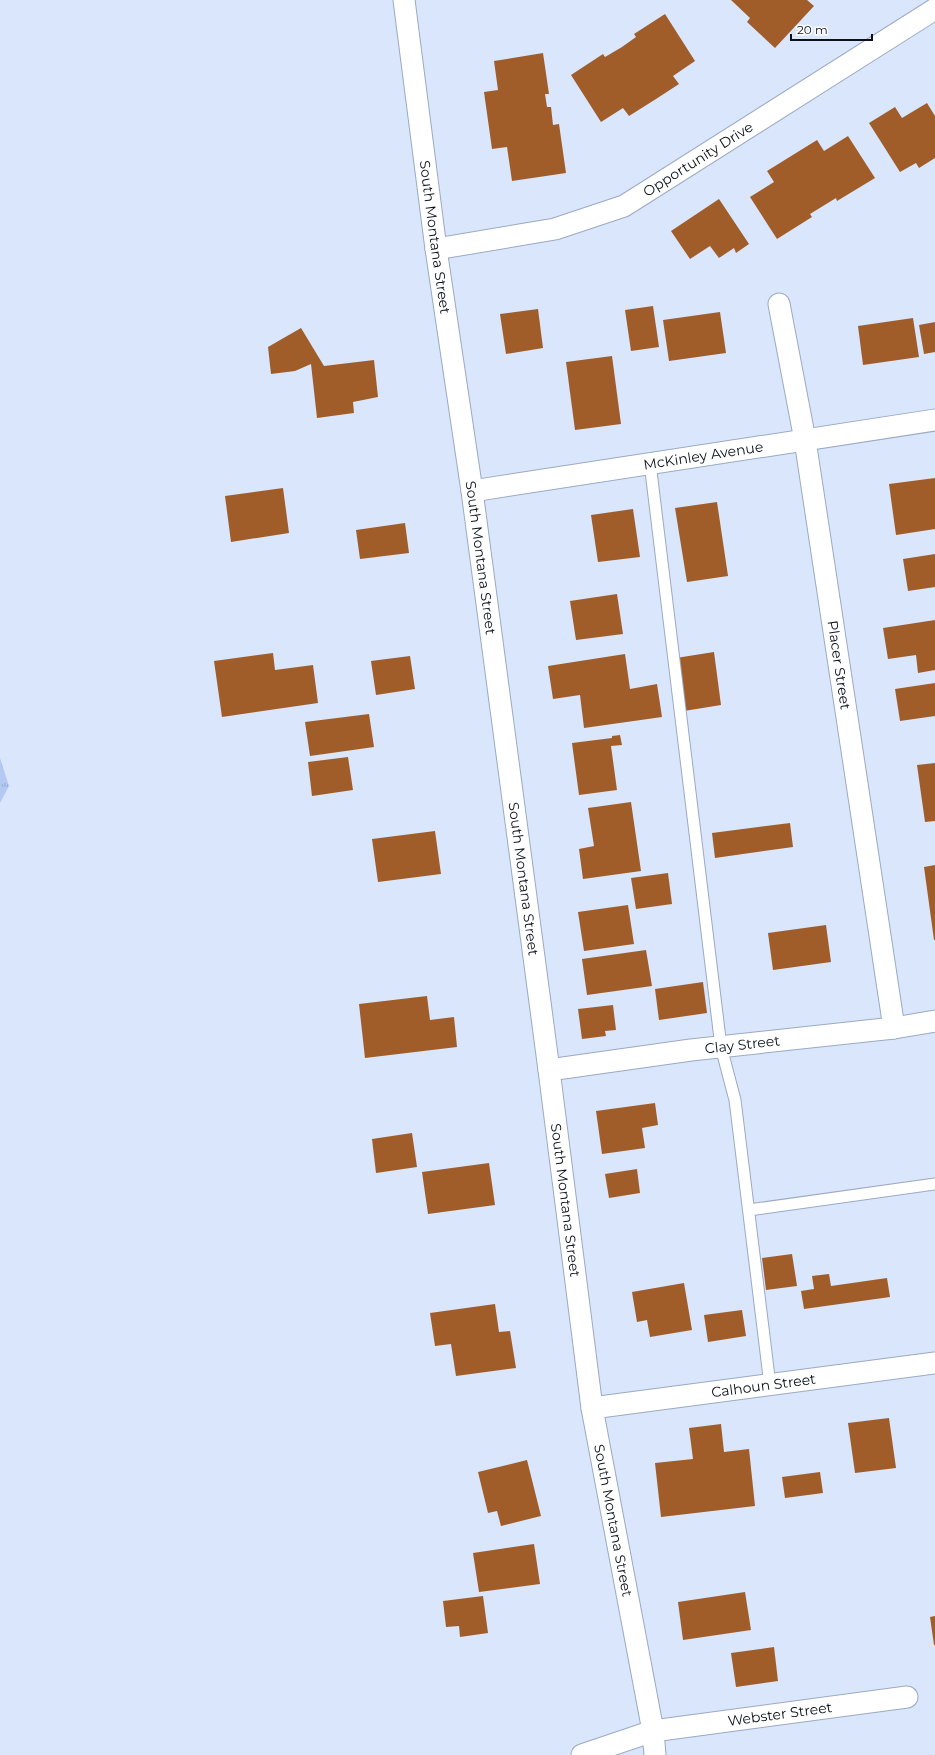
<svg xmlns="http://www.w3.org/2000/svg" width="935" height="1755" font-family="Montserrat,sans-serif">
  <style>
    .park { fill: url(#park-tufts) }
    .building { fill: #a05d29 }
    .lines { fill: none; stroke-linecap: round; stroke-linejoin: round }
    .service-casing { stroke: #9ba9c3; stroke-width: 13 }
    .minor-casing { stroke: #9ba9c3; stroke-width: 23 }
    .service { stroke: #fff; stroke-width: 11 }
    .minor { stroke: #fff; stroke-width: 21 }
    .labels { text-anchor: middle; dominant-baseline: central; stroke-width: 3; stroke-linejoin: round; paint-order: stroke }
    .street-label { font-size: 14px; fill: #0b1019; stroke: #fff }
  </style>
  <defs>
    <pattern id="park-tufts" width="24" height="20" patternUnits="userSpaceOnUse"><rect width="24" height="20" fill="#b3c9f2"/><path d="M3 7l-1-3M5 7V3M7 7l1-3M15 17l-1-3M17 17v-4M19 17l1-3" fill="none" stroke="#99accf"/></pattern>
  </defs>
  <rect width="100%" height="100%" fill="#dae6fc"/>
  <!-- park -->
  <path class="park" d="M 0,758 L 9,786 L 0,803 Z"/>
  <!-- building -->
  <g class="building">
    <path d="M 731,0 L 807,0 L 814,6 L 775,48 L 747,22 L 750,18 Z"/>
    <path d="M 665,14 L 695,61 L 673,76 L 679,84 L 656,99 L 629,116 L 623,108 L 601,122 L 571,75 L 603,54 L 605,57 L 622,47 L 636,37 L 634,34 Z"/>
    <path d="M 543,53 L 549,94 L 545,94 L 547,107 L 551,107 L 553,125 L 559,124 L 566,173 L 512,181 L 507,147 L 492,149 L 484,92 L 498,90 L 494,61 Z"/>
    <path d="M 927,103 L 935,116 L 935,158 L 919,168 L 916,163 L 900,172 L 869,123 L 895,107 L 902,118 Z"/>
    <path d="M 848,136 L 875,178 L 837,201 L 836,198 L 810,214 L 812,217 L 777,239 L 750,197 L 774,182 L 767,171 L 817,140 L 824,151 Z"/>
    <path d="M 719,199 L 749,244 L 736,253 L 734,248 L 719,258 L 710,246 L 690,259 L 671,231 Z"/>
    <path d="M 653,306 L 659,347 L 631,351 L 625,310 Z"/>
    <path d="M 538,309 L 543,348 L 506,354 L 500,314 Z"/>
    <path d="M 720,312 L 726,353 L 669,361 L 663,320 Z"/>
    <path d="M 913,318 L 919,357 L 863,365 L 858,326 Z"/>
    <path d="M 935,322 L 935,352 L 924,354 L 919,325 Z"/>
    <path d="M 301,328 L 324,366 L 374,360 L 378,397 L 353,402 L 354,413 L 317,418 L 311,364 L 295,371 L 271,374 L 268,347 Z"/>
    <path d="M 612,356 L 621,424 L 575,430 L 566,362 Z"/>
    <path d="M 935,478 L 935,529 L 896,535 L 889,484 Z"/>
    <path d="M 283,488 L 289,533 L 231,542 L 225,496 Z"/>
    <path d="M 717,502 L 728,576 L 687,582 L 675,508 Z"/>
    <path d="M 633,509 L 640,557 L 598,562 L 591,515 Z"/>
    <path d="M 405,523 L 409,553 L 360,559 L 356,530 Z"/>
    <path d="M 935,554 L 935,587 L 908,591 L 903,559 Z"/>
    <path d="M 617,594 L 623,634 L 576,640 L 570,601 Z"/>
    <path d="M 935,620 L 935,670 L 918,673 L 916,655 L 888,659 L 883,628 Z"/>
    <path d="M 714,652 L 721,705 L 684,711 L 676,658 Z"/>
    <path d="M 273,653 L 275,670 L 313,665 L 318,703 L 222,717 L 214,661 Z"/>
    <path d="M 625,654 L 630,689 L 657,684 L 662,717 L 584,728 L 580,695 L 553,699 L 548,666 Z"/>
    <path d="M 410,656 L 415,689 L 376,695 L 371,661 Z"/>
    <path d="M 935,683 L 935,716 L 900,721 L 895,689 Z"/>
    <path d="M 369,714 L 374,747 L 310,756 L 305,722 Z"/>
    <path d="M 620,735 L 622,745 L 611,746 L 617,790 L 579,795 L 572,743 L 612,738 L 612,736 Z"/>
    <path d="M 348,757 L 353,790 L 312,796 L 308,762 Z"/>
    <path d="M 935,763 L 935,821 L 925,822 L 917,765 Z"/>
    <path d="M 631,802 L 641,871 L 583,879 L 579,849 L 594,846 L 588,808 Z"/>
    <path d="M 790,823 L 793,847 L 715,858 L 712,833 Z"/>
    <path d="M 435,831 L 441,874 L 378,882 L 372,839 Z"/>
    <path d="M 935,865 L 935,940 L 934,940 L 924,867 Z"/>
    <path d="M 668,873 L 672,904 L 636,909 L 631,878 Z"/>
    <path d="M 628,905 L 634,944 L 584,951 L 578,912 Z"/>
    <path d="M 826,925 L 831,962 L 773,970 L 768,933 Z"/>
    <path d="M 646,950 L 652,986 L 587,995 L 582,959 Z"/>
    <path d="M 703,982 L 707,1013 L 659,1020 L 655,989 Z"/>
    <path d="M 427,996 L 430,1020 L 454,1017 L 457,1047 L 365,1058 L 359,1004 Z"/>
    <path d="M 613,1005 L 616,1030 L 605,1031 L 606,1036 L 582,1039 L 578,1009 Z"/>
    <path d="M 655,1103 L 658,1125 L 642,1128 L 645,1148 L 602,1154 L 596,1111 Z"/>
    <path d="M 412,1133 L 417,1167 L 376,1173 L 372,1139 Z"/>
    <path d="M 489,1163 L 495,1205 L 428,1214 L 422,1172 Z"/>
    <path d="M 637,1169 L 640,1193 L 609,1198 L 605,1174 Z"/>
    <path d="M 792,1254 L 797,1286 L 766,1290 L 762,1258 Z"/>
    <path d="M 829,1274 L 831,1286 L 887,1278 L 890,1297 L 804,1309 L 801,1291 L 814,1289 L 812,1276 Z"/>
    <path d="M 684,1283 L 692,1330 L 650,1337 L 647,1320 L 637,1322 L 632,1292 Z"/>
    <path d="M 495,1304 L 499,1332 L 510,1331 L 516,1368 L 456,1376 L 451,1344 L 435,1346 L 430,1313 Z"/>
    <path d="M 742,1310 L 746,1336 L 708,1342 L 704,1315 Z"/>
    <path d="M 889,1418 L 896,1468 L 855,1473 L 848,1423 Z"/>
    <path d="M 721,1424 L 724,1452 L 749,1449 L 755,1506 L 661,1517 L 655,1463 L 693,1459 L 689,1428 Z"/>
    <path d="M 527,1460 L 541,1516 L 501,1526 L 497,1511 L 488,1513 L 478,1472 Z"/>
    <path d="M 820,1472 L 823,1493 L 785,1498 L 782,1477 Z"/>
    <path d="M 534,1544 L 540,1584 L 479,1592 L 473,1553 Z"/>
    <path d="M 745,1592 L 751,1630 L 683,1640 L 678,1602 Z"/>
    <path d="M 483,1596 L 488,1633 L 460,1637 L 459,1626 L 446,1627 L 443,1601 Z"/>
    <path d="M 935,1616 L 935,1645 L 934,1645 L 930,1617 Z"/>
    <path d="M 774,1647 L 778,1681 L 736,1687 L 731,1653 Z"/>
  </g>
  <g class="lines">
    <defs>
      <g id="service">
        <path d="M 650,463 L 721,1047 L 735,1100 L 770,1385"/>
        <path d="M 749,1210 L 935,1184"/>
      </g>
      <g id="minor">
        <path id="s1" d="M 404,0 L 436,249 L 472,491 L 549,1070 L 592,1408 L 653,1731 L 655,1755"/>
        <path id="s2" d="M 436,249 L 555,229 L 624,206 L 935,9"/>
        <path id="s3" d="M 779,304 L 805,440 L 894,1028"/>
        <path id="s4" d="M 472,491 L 935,420"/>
        <path id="s5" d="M 549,1070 L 691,1050 L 894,1028 L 935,1021"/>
        <path id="s6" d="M 592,1408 L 935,1363"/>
        <path id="s7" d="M 582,1755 L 653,1731 L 907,1697"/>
      </g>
    </defs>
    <!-- service casing -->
    <use href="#service" class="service-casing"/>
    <!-- minor casing -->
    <use href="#minor" class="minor-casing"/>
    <!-- service -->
    <use href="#service" class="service"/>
    <!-- minor -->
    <use href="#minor" class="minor"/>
  </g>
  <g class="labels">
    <!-- street labels -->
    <g class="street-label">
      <text stroke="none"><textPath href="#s2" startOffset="281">Opportunity Drive</textPath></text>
      <text stroke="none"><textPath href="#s1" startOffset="239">South Montana Street</textPath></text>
      <text stroke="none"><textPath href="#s4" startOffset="234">McKinley Avenue</textPath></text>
      <text stroke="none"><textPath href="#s1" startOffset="563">South Montana Street</textPath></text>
      <text stroke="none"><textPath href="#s3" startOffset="366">Placer Street</textPath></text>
      <text stroke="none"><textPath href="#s1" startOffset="887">South Montana Street</textPath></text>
      <text stroke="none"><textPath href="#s5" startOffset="195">Clay Street</textPath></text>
      <text stroke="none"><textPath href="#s1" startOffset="1211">South Montana Street</textPath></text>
      <text stroke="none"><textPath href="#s6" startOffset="173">Calhoun Street</textPath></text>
      <text stroke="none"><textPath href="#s1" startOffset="1535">South Montana Street</textPath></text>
      <text stroke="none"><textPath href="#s7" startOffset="203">Webster Street</textPath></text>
    </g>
  </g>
  <!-- scale -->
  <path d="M791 34v6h81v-6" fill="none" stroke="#0b1019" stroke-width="2"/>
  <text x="797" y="34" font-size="12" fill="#0b1019" stroke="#ffffff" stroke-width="3" paint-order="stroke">20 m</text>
</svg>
